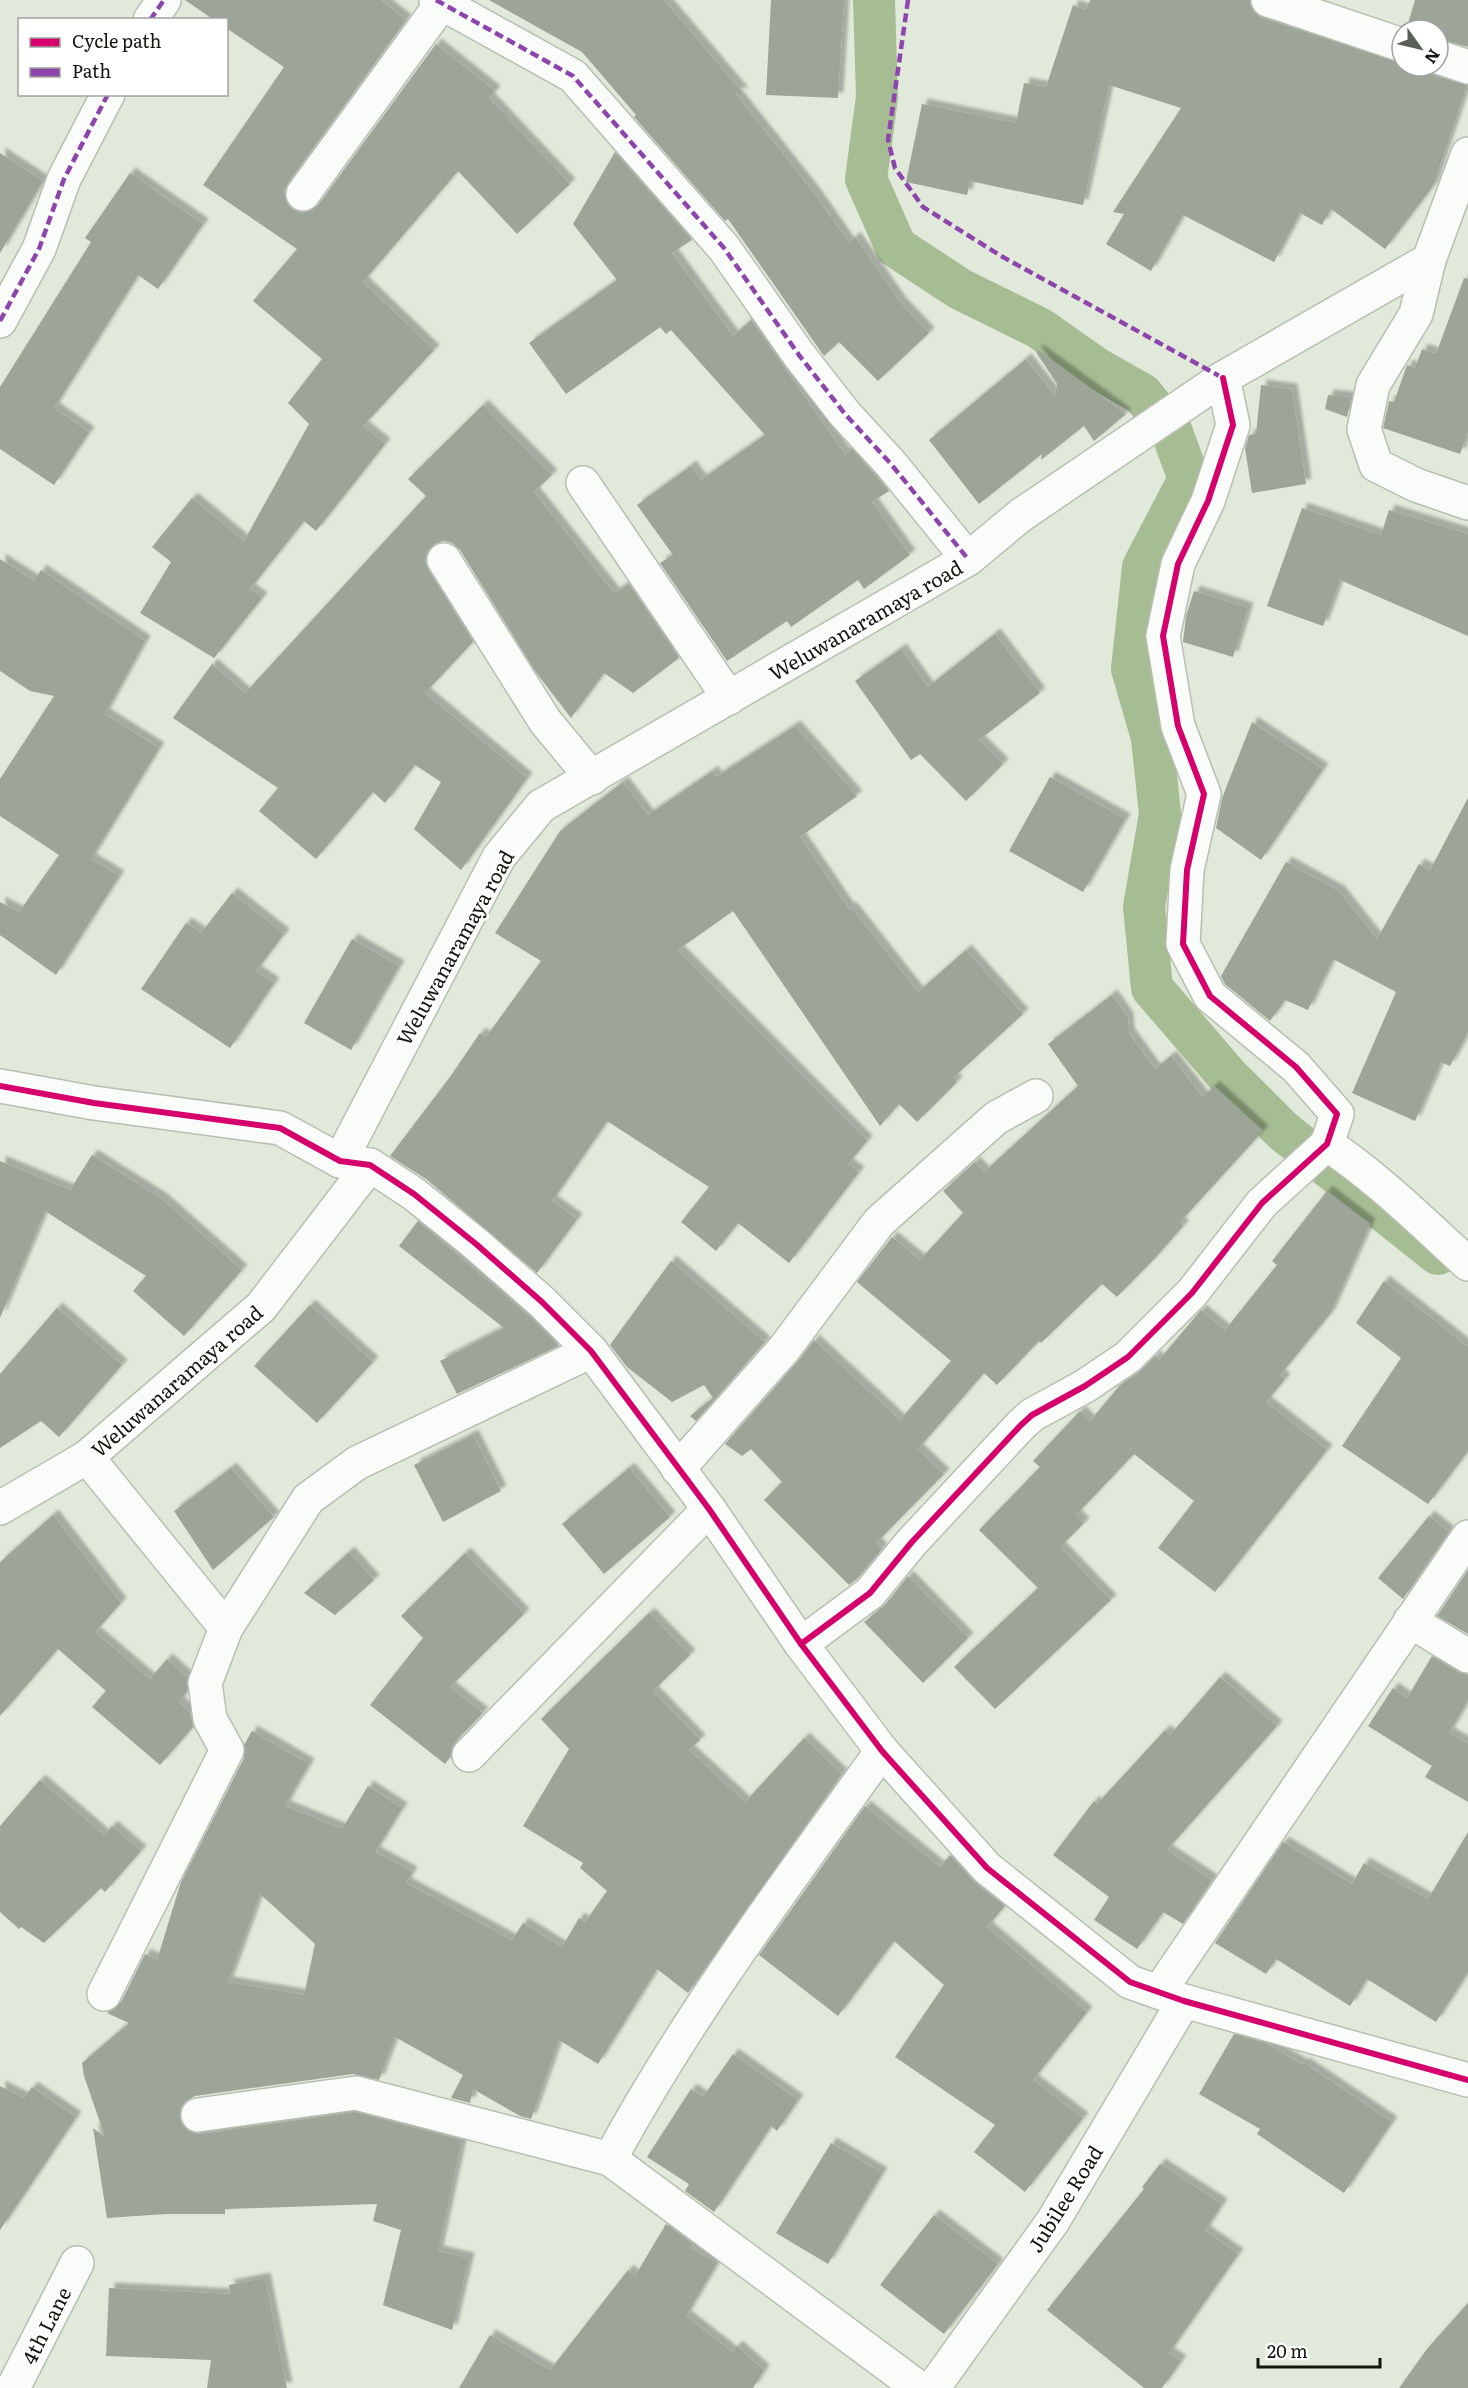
<svg xmlns="http://www.w3.org/2000/svg" width="1468" height="2388" font-family="Literata,serif">
  <style>
    .lines { fill: none; stroke-linecap: round; stroke-linejoin: round }
    .canal { stroke: #a6bd93; stroke-width: 42 }
    .building { fill: #9da498; fill-rule: evenodd; filter: url(#shadow) }
    .street-casing { stroke: #b8beb2; stroke-width: 36 }
    .street { stroke: #fafcf9; stroke-width: 33 }
    .quiet { stroke: #8e44ad; stroke-width: 4.5; stroke-dasharray: 9 4.5; stroke-linecap: butt }
    .cycleway-casing { stroke: #fff; stroke-width: 10 }
    .cycleway { stroke: #d6006c; stroke-width: 6 }
    .labels { text-anchor: middle; dominant-baseline: central; stroke-width: 5; stroke-linejoin: round; paint-order: stroke }
    .street-label { font-size: 20px; fill: #11160d; stroke: #fff }
  </style>
  <defs>
    <filter id="shadow"><feDropShadow dx="5.5" dy="-5.5" stdDeviation="1.5" flood-color="#0004"/></filter>
  </defs>
  <rect width="100%" height="100%" fill="#e1e9da"/>
  <g class="lines">
    <!-- canal -->
    <path class="canal" d="M 874,0 L 877,97 L 866,179 L 896,247 L 960,289 L 1039,328 L 1096,368 L 1142,394 L 1171,430 L 1189,479 L 1143,567 L 1132,669 L 1152,738 L 1160,814 L 1144,907 L 1152,988 L 1227,1075 L 1283,1131 L 1438,1254"/>
  </g>
  <!-- building -->
  <g class="building">
    <path d="M 185,0 L 381,0 L 406,20 L 288,183 L 284,191 L 286,201 L 292,209 L 300,213 L 310,211 L 318,205 L 436,44 L 495,91 L 489,98 L 570,184 L 517,234 L 458,171 L 363,282 L 434,350 L 363,426 L 385,444 L 316,531 L 304,521 L 250,589 L 262,598 L 214,658 L 140,613 L 171,562 L 152,547 L 192,498 L 244,541 L 309,424 L 288,403 L 322,359 L 253,301 L 297,249 L 203,185 L 284,67 L 226,28 L 226,20 L 214,20 Z"/>
    <path d="M 489,0 L 664,0 L 743,93 L 735,93 L 815,194 L 849,243 L 855,237 L 900,302 L 929,333 L 878,381 L 839,342 L 824,356 L 728,219 L 725,221 L 634,117 L 636,115 L 582,52 Z"/>
    <path d="M 771,0 L 844,0 L 838,98 L 766,95 Z"/>
    <path d="M 1090,0 L 1250,0 L 1254,12 L 1262,18 L 1402,63 L 1402,66 L 1422,66 L 1432,75 L 1467,85 L 1433,186 L 1385,249 L 1331,209 L 1322,225 L 1300,213 L 1274,262 L 1183,215 L 1151,271 L 1106,244 L 1124,214 L 1113,212 L 1181,108 L 1109,85 L 1083,205 L 970,181 L 967,195 L 906,182 L 922,104 L 1016,123 L 1024,83 L 1046,87 L 1073,5 L 1086,10 Z"/>
    <path d="M 1415,0 L 1468,0 L 1468,47 L 1438,39 L 1438,30 L 1412,30 L 1407,27 Z"/>
    <path d="M 615,152 L 692,240 L 672,253 L 733,336 L 751,320 L 845,454 L 852,449 L 889,491 L 872,502 L 910,555 L 864,589 L 858,580 L 791,627 L 787,621 L 727,661 L 660,563 L 673,555 L 637,505 L 691,466 L 701,480 L 765,435 L 671,330 L 666,334 L 660,327 L 566,394 L 529,343 L 617,280 L 573,224 Z"/>
    <path d="M 0,153 L 43,181 L 0,253 Z"/>
    <path d="M 130,173 L 203,224 L 158,289 L 138,275 L 54,408 L 89,432 L 54,485 L 0,449 L 0,387 L 91,242 L 85,238 Z"/>
    <path d="M 1464,278 L 1468,279 L 1468,432 L 1460,454 L 1383,428 L 1389,401 L 1394,402 L 1407,365 L 1415,368 L 1422,349 L 1436,354 Z"/>
    <path d="M 1038,350 L 1126,414 L 1094,441 L 1084,426 L 1041,460 L 1042,454 L 979,504 L 929,440 L 1026,359 L 1055,396 L 1057,384 L 1036,352 Z"/>
    <path d="M 1261,385 L 1292,389 L 1306,484 L 1252,493 L 1245,448 L 1249,435 L 1256,434 Z"/>
    <path d="M 1328,395 L 1351,397 L 1347,417 L 1325,409 Z"/>
    <path d="M 483,405 L 552,475 L 534,492 L 614,593 L 629,584 L 679,658 L 633,693 L 604,673 L 571,718 L 535,671 L 460,550 L 452,543 L 444,541 L 435,544 L 427,552 L 425,561 L 428,569 L 473,642 L 425,693 L 527,778 L 461,870 L 414,829 L 441,782 L 415,765 L 385,803 L 373,792 L 316,859 L 259,811 L 278,788 L 173,718 L 212,664 L 245,693 L 426,496 L 408,479 Z"/>
    <path d="M 1302,508 L 1381,535 L 1389,510 L 1468,534 L 1468,636 L 1340,580 L 1323,626 L 1267,606 Z"/>
    <path d="M 0,559 L 34,581 L 41,570 L 145,641 L 105,714 L 159,748 L 91,859 L 119,876 L 56,975 L 0,935 L 0,902 L 19,912 L 59,855 L 0,816 L 0,779 L 54,696 L 30,691 L 0,671 Z"/>
    <path d="M 1194,591 L 1248,608 L 1233,657 L 1183,642 L 1186,616 Z"/>
    <path d="M 995,634 L 1040,693 L 979,740 L 1003,764 L 966,801 L 920,754 L 911,760 L 855,681 L 901,649 L 928,687 Z"/>
    <path d="M 1252,722 L 1323,769 L 1261,860 L 1216,828 L 1222,798 Z"/>
    <path d="M 795,726 L 857,796 L 800,837 L 849,909 L 851,907 L 918,992 L 966,950 L 1023,1014 L 953,1078 L 957,1082 L 917,1122 L 899,1104 L 880,1126 L 733,911 L 678,950 L 867,1141 L 848,1164 L 859,1172 L 789,1263 L 738,1223 L 716,1251 L 681,1222 L 709,1187 L 607,1121 L 552,1201 L 577,1219 L 537,1273 L 426,1179 L 390,1156 L 450,1077 L 480,1033 L 486,1037 L 541,961 L 495,933 L 560,831 L 623,782 L 648,815 L 713,771 L 716,777 Z"/>
    <path d="M 1050,777 L 1125,819 L 1083,892 L 1009,851 Z"/>
    <path d="M 1468,798 L 1468,1032 L 1450,1066 L 1441,1062 L 1415,1121 L 1352,1093 L 1396,992 L 1333,959 L 1308,1010 L 1285,1000 L 1270,1021 L 1225,984 L 1221,976 L 1286,862 L 1339,891 L 1377,939 L 1419,864 L 1430,870 Z"/>
    <path d="M 232,893 L 284,934 L 256,971 L 274,983 L 230,1048 L 141,989 L 186,923 L 201,933 Z"/>
    <path d="M 352,939 L 399,966 L 351,1050 L 304,1023 Z"/>
    <path d="M 1112,995 L 1128,1018 L 1129,1033 L 1155,1069 L 1171,1056 L 1203,1097 L 1214,1086 L 1263,1131 L 1180,1222 L 1183,1226 L 1156,1257 L 1117,1297 L 1102,1284 L 1041,1343 L 1039,1341 L 997,1385 L 984,1373 L 918,1449 L 944,1474 L 876,1543 L 882,1549 L 857,1579 L 849,1585 L 764,1500 L 782,1482 L 751,1449 L 742,1456 L 725,1444 L 798,1361 L 814,1340 L 900,1420 L 951,1361 L 857,1282 L 892,1237 L 920,1260 L 963,1213 L 943,1191 L 975,1162 L 984,1172 L 1078,1086 L 1048,1044 Z"/>
    <path d="M 92,1155 L 162,1199 L 242,1270 L 184,1336 L 133,1291 L 146,1276 L 45,1211 L 0,1318 L 0,1161 L 70,1190 Z"/>
    <path d="M 1327,1191 L 1370,1224 L 1330,1314 L 1280,1375 L 1285,1379 L 1266,1402 L 1327,1450 L 1215,1592 L 1158,1548 L 1194,1501 L 1134,1454 L 1076,1515 L 1084,1523 L 1060,1547 L 1111,1600 L 995,1709 L 954,1667 L 1038,1588 L 979,1530 L 1040,1467 L 1033,1461 L 1080,1411 L 1090,1421 L 1120,1385 L 1138,1373 L 1155,1356 L 1159,1360 L 1201,1310 L 1225,1330 L 1277,1265 L 1272,1261 Z"/>
    <path d="M 418,1221 L 529,1316 L 559,1346 L 457,1394 L 440,1361 L 504,1328 L 399,1246 Z"/>
    <path d="M 671,1261 L 765,1342 L 696,1421 L 690,1416 L 713,1398 L 704,1385 L 672,1402 L 627,1367 L 610,1345 Z"/>
    <path d="M 1384,1281 L 1468,1347 L 1468,1451 L 1428,1504 L 1342,1446 L 1401,1358 L 1356,1323 Z"/>
    <path d="M 310,1305 L 373,1362 L 317,1423 L 254,1366 Z"/>
    <path d="M 57,1308 L 122,1365 L 59,1437 L 41,1421 L 0,1448 L 0,1374 Z"/>
    <path d="M 473,1435 L 501,1491 L 443,1522 L 414,1465 Z"/>
    <path d="M 231,1468 L 274,1517 L 213,1570 L 174,1511 Z"/>
    <path d="M 629,1468 L 670,1517 L 604,1574 L 562,1524 Z"/>
    <path d="M 53,1515 L 121,1603 L 95,1632 L 150,1679 L 167,1659 L 187,1677 L 187,1692 L 179,1702 L 190,1712 L 193,1727 L 160,1765 L 92,1707 L 106,1691 L 58,1649 L 0,1716 L 0,1562 Z"/>
    <path d="M 1429,1516 L 1449,1532 L 1403,1599 L 1378,1578 Z"/>
    <path d="M 349,1552 L 374,1580 L 335,1615 L 304,1593 Z"/>
    <path d="M 465,1553 L 524,1614 L 450,1687 L 483,1713 L 455,1742 L 451,1750 L 451,1756 L 445,1764 L 370,1705 L 423,1638 L 401,1616 Z"/>
    <path d="M 1468,1570 L 1468,1634 L 1437,1616 Z"/>
    <path d="M 908,1576 L 968,1638 L 923,1683 L 864,1622 L 885,1605 Z"/>
    <path d="M 649,1613 L 690,1655 L 653,1691 L 700,1740 L 689,1750 L 745,1802 L 804,1738 L 842,1774 L 688,1993 L 657,1969 L 598,2064 L 559,2040 L 531,2119 L 520,2116 L 473,2089 L 470,2103 L 451,2098 L 463,2075 L 395,2037 L 379,2080 L 353,2074 L 195,2096 L 186,2101 L 180,2109 L 180,2118 L 183,2126 L 190,2132 L 200,2134 L 355,2112 L 462,2140 L 438,2251 L 469,2258 L 452,2330 L 383,2305 L 401,2230 L 373,2221 L 377,2204 L 225,2209 L 225,2214 L 166,2214 L 107,2218 L 93,2128 L 105,2137 L 84,2076 L 82,2063 L 129,2023 L 107,2013 L 121,2002 L 145,1954 L 157,1960 L 181,1882 L 244,1758 L 244,1745 L 252,1731 L 309,1764 L 285,1806 L 342,1829 L 368,1786 L 402,1808 L 375,1852 L 412,1872 L 406,1883 L 512,1940 L 523,1923 L 562,1947 L 579,1918 L 585,1922 L 607,1891 L 580,1868 L 583,1863 L 523,1826 L 569,1749 L 541,1719 ZM 260,1894 L 315,1944 L 304,1995 L 228,1982 Z"/>
    <path d="M 1432,1656 L 1458,1672 L 1468,1675 L 1468,1700 L 1449,1733 L 1468,1744 L 1468,1802 L 1425,1777 L 1432,1766 L 1368,1726 L 1393,1688 L 1407,1698 Z"/>
    <path d="M 1220,1677 L 1277,1726 L 1167,1850 L 1212,1880 L 1183,1924 L 1163,1912 L 1137,1949 L 1094,1920 L 1109,1897 L 1053,1855 L 1094,1801 L 1097,1804 L 1165,1730 L 1170,1735 Z"/>
    <path d="M 40,1780 L 104,1835 L 112,1826 L 141,1851 L 105,1892 L 101,1888 L 44,1943 L 21,1927 L 19,1929 L 0,1912 L 0,1826 Z"/>
    <path d="M 865,1806 L 940,1867 L 950,1855 L 975,1883 L 1005,1906 L 987,1927 L 1087,2012 L 1033,2080 L 1083,2118 L 1025,2192 L 974,2152 L 995,2125 L 895,2057 L 944,1985 L 894,1941 L 838,2016 L 759,1955 Z"/>
    <path d="M 1468,1832 L 1468,1972 L 1436,2022 L 1367,1979 L 1350,2006 L 1276,1959 L 1266,1974 L 1215,1943 L 1283,1842 L 1352,1884 L 1364,1863 L 1428,1899 Z"/>
    <path d="M 1234,2034 L 1266,2043 L 1303,2065 L 1304,2063 L 1392,2122 L 1344,2193 L 1257,2134 L 1260,2129 L 1199,2094 Z"/>
    <path d="M 733,2054 L 798,2100 L 777,2131 L 771,2126 L 714,2212 L 685,2191 L 689,2184 L 647,2157 L 691,2089 L 703,2097 Z"/>
    <path d="M 0,2086 L 24,2098 L 32,2087 L 76,2117 L 0,2230 Z"/>
    <path d="M 831,2143 L 882,2173 L 828,2264 L 776,2233 Z"/>
    <path d="M 1160,2164 L 1222,2204 L 1205,2231 L 1238,2254 L 1169,2353 L 1181,2361 L 1162,2388 L 1144,2388 L 1047,2310 L 1144,2189 L 1142,2187 Z"/>
    <path d="M 934,2215 L 998,2264 L 944,2334 L 880,2285 Z"/>
    <path d="M 666,2224 L 693,2244 L 690,2248 L 717,2263 L 686,2316 L 732,2352 L 737,2346 L 764,2370 L 753,2388 L 459,2388 L 490,2335 L 550,2370 L 628,2270 L 635,2276 Z"/>
    <path d="M 265,2278 L 287,2388 L 207,2388 L 211,2360 L 106,2356 L 109,2288 L 230,2294 L 229,2285 Z"/>
    <path d="M 1468,2303 L 1468,2388 L 1399,2388 L 1427,2349 Z"/>
  </g>
  <g class="lines">
    <defs>
      <g id="street">
        <path d="M 436,0 L 573,76 L 724,248 L 799,355 L 845,414 L 891,464 L 968,559"/>
        <path d="M 1268,0 L 1402,45"/>
        <path d="M 150,20 L 164,0"/>
        <path d="M 1438,57 L 1468,67"/>
        <path d="M 303,194 L 442,3"/>
        <path d="M 1429,260 L 1416,314 L 1373,385 L 1364,429 L 1376,465 L 1416,485 L 1468,503"/>
        <path d="M 0,321 L 39,249 L 64,179 L 108,94"/>
        <path d="M 583,483 L 729,698"/>
        <path d="M 444,560 L 545,721 L 592,778"/>
        <path d="M 0,1086 L 94,1103 L 280,1128 L 340,1161 L 370,1165 L 414,1194 L 476,1244 L 542,1302 L 591,1351 L 709,1509 L 801,1644 L 882,1751 L 987,1868 L 1130,1982 L 1184,2001 L 1468,2080"/>
        <path d="M 1327,1144 C 1380,1180 1421,1221 1468,1264"/>
        <path d="M 340,1161 L 499,857 L 541,806 L 968,559 L 1021,515 L 1223,378 L 1429,260 L 1468,154"/>
        <path d="M 87,1457 L 226,1628"/>
        <path d="M 678,1469 L 784,1349 L 879,1222 L 996,1118 L 1036,1096"/>
        <path d="M 0,1508 L 87,1457 L 261,1307 L 370,1165"/>
        <path d="M 1410,1621 L 1468,1656"/>
        <path d="M 801,1644 L 870,1593 L 911,1543 L 1021,1425 L 1032,1415 L 1085,1386 L 1128,1357 L 1192,1293 L 1262,1203 L 1327,1144 L 1337,1114 L 1296,1067 L 1210,996 L 1183,944 L 1187,870 L 1204,794 L 1178,726 L 1163,636 L 1178,564 L 1208,501 L 1233,425 L 1223,378"/>
        <path d="M 469,1755 L 709,1509"/>
        <path d="M 1159,1992 L 1468,1537"/>
        <path d="M 104,1994 L 227,1750 L 210,1719 L 205,1683 L 226,1628 L 308,1499 L 357,1463 L 591,1351"/>
        <path d="M 198,2115 L 356,2093 L 610,2159 C 688,2015 786,1884 882,1751"/>
        <path d="M 610,2159 L 919,2388"/>
        <path d="M 13,2388 L 77,2263"/>
        <path d="M 933,2388 L 1053,2221 L 1184,2001"/>
      </g>
    </defs>
    <!-- street casing -->
    <use href="#street" class="street-casing"/>
    <!-- street -->
    <use href="#street" class="street"/>
    <!-- quiet -->
    <g class="quiet">
      <path d="M 436,0 L 573,76 L 724,248 L 799,355 L 845,414 L 891,464 L 968,559"/>
      <path d="M 908,0 L 888,140 L 895,168 L 923,207 L 1001,256 L 1223,378"/>
      <path d="M 150,20 L 164,0"/>
      <path d="M 0,321 L 39,249 L 64,179 L 108,94"/>
    </g>
    <defs>
      <g id="cycleway">
        <path d="M 0,1086 L 94,1103 L 280,1128 L 340,1161 L 370,1165 L 414,1194 L 476,1244 L 542,1302 L 591,1351 L 709,1509 L 801,1644 L 882,1751 L 987,1868 L 1130,1982 L 1184,2001 L 1468,2080"/>
        <path d="M 801,1644 L 870,1593 L 911,1543 L 1021,1425 L 1032,1415 L 1085,1386 L 1128,1357 L 1192,1293 L 1262,1203 L 1327,1144 L 1337,1114 L 1296,1067 L 1210,996 L 1183,944 L 1187,870 L 1204,794 L 1178,726 L 1163,636 L 1178,564 L 1208,501 L 1233,425 L 1223,378"/>
      </g>
    </defs>
    <!-- cycleway casing -->
    <use href="#cycleway" class="cycleway-casing"/>
    <!-- cycleway -->
    <use href="#cycleway" class="cycleway"/>
  </g>
  <g class="labels">
    <!-- street labels -->
    <g class="street-label">
      <text transform="translate(865 619) rotate(-30)">Weluwanaramaya road</text>
      <text transform="translate(454 947) rotate(-61)">Weluwanaramaya road</text>
      <text transform="translate(176 1380) rotate(-41)">Weluwanaramaya road</text>
      <text transform="translate(1064 2198) rotate(-58)">Jubilee Road</text>
      <text transform="translate(45 2325) rotate(-63)">4th Lane</text>
    </g>
  </g>
  <!-- legend -->
  <rect x="18" y="18" width="210" height="78" fill="#ffffff" stroke="#a0a29e" stroke-width="1.5"/>
  <rect x="30" y="38" width="30" height="9" fill="#d6006c" stroke="#a0a29e" stroke-width="1.5"/>
  <text x="72" y="48" font-size="18" fill="#11160d">Cycle path</text>
  <rect x="30" y="68" width="30" height="9" fill="#8e44ad" stroke="#a0a29e" stroke-width="1.5"/>
  <text x="72" y="78" font-size="18" fill="#11160d">Path</text>
  <!-- north arrow -->
  <g transform="translate(1420 48) rotate(124)"><circle r="28" fill="#ffffff" stroke="#a0a29e" stroke-width="1.5"/>
  <path d="M0-4.5L10 22L0 15L-10 22Z" fill="#5a6055"/>
  <text y="-9" font-size="16" font-weight="bold" text-anchor="middle" fill="#11160d">N</text>
  </g>
  <!-- scale -->
  <path d="M1258 2358v9h122v-9" fill="none" stroke="#11160d" stroke-width="3"/>
  <text x="1267" y="2358" font-size="18" fill="#11160d" stroke="#ffffff" stroke-width="4.5" paint-order="stroke">20 m</text>
</svg>
